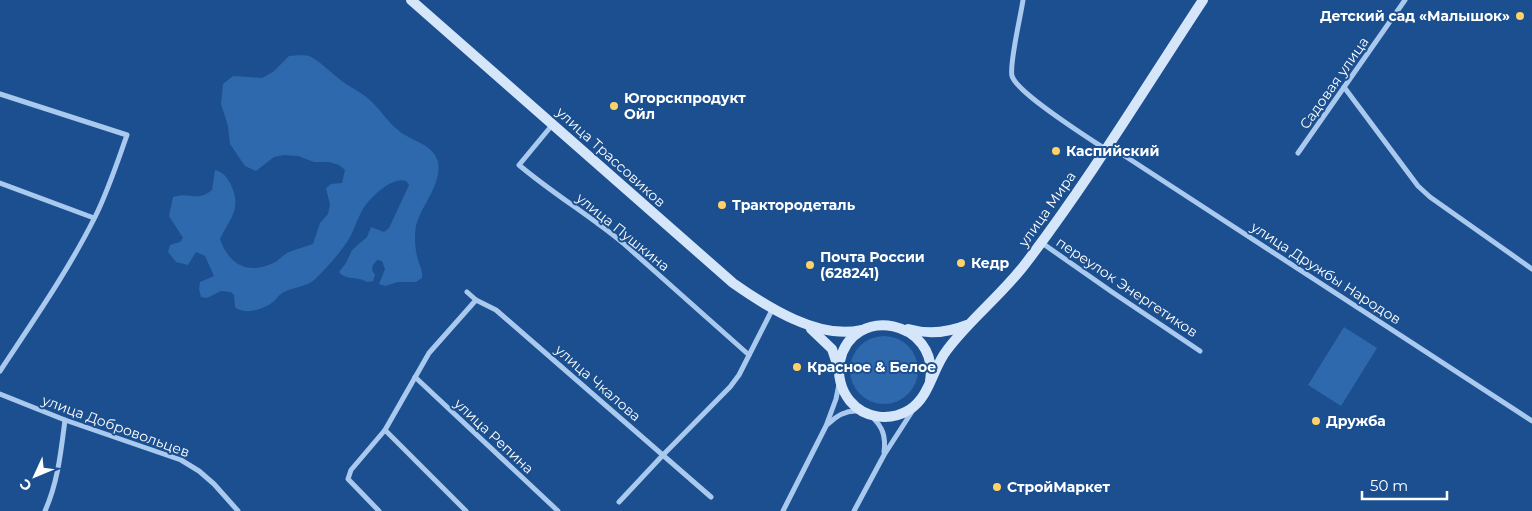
<svg xmlns="http://www.w3.org/2000/svg" width="1532" height="511" font-family="Montserrat,sans-serif">
  <style>
    .green { fill: #2e69ad }
    .lines { fill: none; stroke-linecap: round; stroke-linejoin: round }
    .street { stroke: #a9c9ee; stroke-width: 5 }
    .secondary { stroke: #d6e6fa; stroke-width: 10 }
    .poi-dot { fill: #ffd166; stroke: #1b4f8f; stroke-width: 2 }
    .labels { text-anchor: middle; dominant-baseline: central; stroke-width: 4; stroke-linejoin: round; paint-order: stroke }
    .poi-label { font-size: 14px; font-weight: bold; fill: #fff; stroke: #1b4f8f; text-anchor: start }
    .street-label { font-size: 14px; fill: #fff; stroke: #1b4f8f }
  </style>
  <rect width="100%" height="100%" fill="#1b4f8f"/>
  <!-- green -->
  <g class="green">
    <path d="M 289,56 C 296,56 305,54 311,57 C 322,63 329,71 338,78 C 349,87 362,92 372,102 C 381,111 388,122 398,130 C 410,141 434,144 438,162 C 442,185 421,205 416,226 C 414,237 415,249 418,260 C 420,267 423,270 422,278 L 416,282 L 398,282 L 385,286 L 379,284 L 385,269 L 382,261 L 377,260 L 373,265 L 372,270 L 375,275 L 373,281 L 367,282 C 358,276 346,281 339,272 L 346,263 L 352,250 L 367,237 L 371,227 L 384,232 L 389,228 L 409,185 L 406,181 C 392,176 368,199 362,211 C 356,221 354,232 347,242 C 339,254 326,269 315,279 C 308,287 288,288 281,294 C 278,296 276,300 273,302 C 264,309 245,316 235,307 L 234,295 L 231,292 L 221,291 L 207,298 L 201,297 L 199,289 L 200,282 L 214,276 L 205,256 L 196,252 L 188,265 L 176,262 L 168,252 L 170,245 L 180,242 L 183,238 L 169,216 L 173,197 C 190,191 196,203 212,190 L 215,170 C 223,172 226,176 230,183 C 243,208 230,218 220,239 C 228,263 247,275 271,264 C 277,262 282,256 287,253 C 295,249 305,247 313,244 L 320,223 L 328,214 L 330,205 L 326,188 L 331,184 L 342,183 L 345,170 L 339,165 L 329,162 L 314,162 L 298,156 L 284,155 L 274,157 L 256,171 L 245,166 L 230,144 L 228,126 L 221,104 L 223,84 L 233,76 L 262,78 L 273,72 Z"/>
    <path d="M 1344,327 L 1377,348 L 1341,406 L 1308,385 Z"/>
    <circle cx="884" cy="370" r="34"/>
  </g>
  <g class="lines">
    <!-- street -->
    <g class="street">
      <path d="M 1023,0 C 1021,15 1009,64 1012,76 C 1017,93 1087,137 1105,149"/>
      <path d="M 1344,87 L 1418,186 L 1430,197 L 1532,269"/>
      <path d="M 0,94 L 127,135 C 117,163 108,191 95,217 C 68,271 33,321 0,371"/>
      <path d="M 553,124 L 519,165 C 552,193 589,215 623,243 L 749,355"/>
      <path d="M 1108,145 L 1532,421"/>
      <path d="M 1298,153 L 1405,0"/>
      <path d="M 0,183 L 94,218"/>
      <path d="M 1042,243 L 1112,292 L 1200,351"/>
      <path d="M 467,292 L 476,300 L 496,310 L 711,497"/>
      <path d="M 415,377 L 558,511"/>
      <path d="M 0,394 L 65,420 L 181,460 L 199,471 L 214,484 L 238,511"/>
      <path d="M 872,417 C 883,427 886,437 884,452"/>
      <path d="M 828,424 C 836,416 846,410 858,411"/>
      <path d="M 385,430 L 466,511"/>
      <path d="M 619,502 L 663,455 L 730,387 L 739,375 L 773,308"/>
      <path d="M 45,511 C 58,482 61,451 65,420"/>
      <path d="M 379,511 L 348,479 L 351,470 L 385,430 L 429,353 L 476,300"/>
      <path d="M 783,511 L 826,426 L 836,399 L 839,384"/>
      <path d="M 854,511 L 884,455 L 913,410"/>
    </g>
    <!-- secondary -->
    <g class="secondary">
      <path d="M 411,0 L 733,283 C 767,307 819,340 861,330"/>
      <path d="M 811,329 L 832,349 L 838,367"/>
      <path d="M 908,329 C 929,335 947,333 967,325"/>
      <path d="M 930,381 C 940,320 852,303 840,361 C 837,375 841,390 850,401 C 864,418 889,422 909,410 C 930,397 932,369 947,350 C 971,318 1002,295 1026,263 C 1090,179 1145,88 1203,0"/>
    </g>
  </g>
  <!-- markers -->
  <g class="poi-dot">
    <circle cx="1520" cy="16" r="5"/>
    <circle cx="614" cy="106" r="5"/>
    <circle cx="1056" cy="151" r="5"/>
    <circle cx="722" cy="205" r="5"/>
    <circle cx="961" cy="263" r="5"/>
    <circle cx="810" cy="265" r="5"/>
    <circle cx="797" cy="367" r="5"/>
    <circle cx="1316" cy="421" r="5"/>
    <circle cx="997" cy="487" r="5"/>
  </g>
  <g class="labels">
    <!-- poi labels -->
    <g class="poi-label">
      <text x="1510" y="16" text-anchor="end">Детский сад «Малышок»</text>
      <text x="624" y="98">Югорскпродукт<tspan x="624" dy="16">Ойл</tspan></text>
      <text x="1066" y="151">Каспийский</text>
      <text x="732" y="205">Трактородеталь</text>
      <text x="820" y="257">Почта России<tspan x="820" dy="16">(628241)</tspan></text>
      <text x="971" y="263">Кедр</text>
      <text x="807" y="367">Красное &amp; Белое</text>
      <text x="1326" y="421">Дружба</text>
      <text x="1007" y="487">СтройМаркет</text>
    </g>
    <!-- street labels -->
    <g class="street-label">
      <text transform="translate(1334 83) rotate(-55)">Садовая улица</text>
      <text transform="translate(611 157) rotate(42)">улица Трассовиков</text>
      <text transform="translate(1047 209) rotate(-55)">улица Мира</text>
      <text transform="translate(623 232) rotate(39)">улица Пушкина</text>
      <text transform="translate(1326 273) rotate(33)">улица Дружбы Народов</text>
      <text transform="translate(1127 287) rotate(34)">переулок Энергетиков</text>
      <text transform="translate(598 383) rotate(41)">улица Чкалова</text>
      <text transform="translate(116 426) rotate(20)">улица Добровольцев</text>
      <text transform="translate(494 436) rotate(43)">улица Репина</text>
    </g>
  </g>
  <!-- north arrow -->
  <g transform="translate(35 476) rotate(226)" stroke="#1b4f8f" stroke-width="4" paint-order="stroke">
  <path d="M0-4L9 19L0 12L-9 19Z" fill="#ffffff"/>
  <text y="-8" font-size="14" font-weight="bold" text-anchor="middle" fill="#ffffff">С</text>
  </g>
  <!-- scale -->
  <path d="M1362 491v8h85v-8" fill="none" stroke="#ffffff" stroke-width="2.5"/>
  <text x="1370" y="491" font-size="15" fill="#ffffff" stroke="#1b4f8f" stroke-width="4" paint-order="stroke">50 m</text>
</svg>
